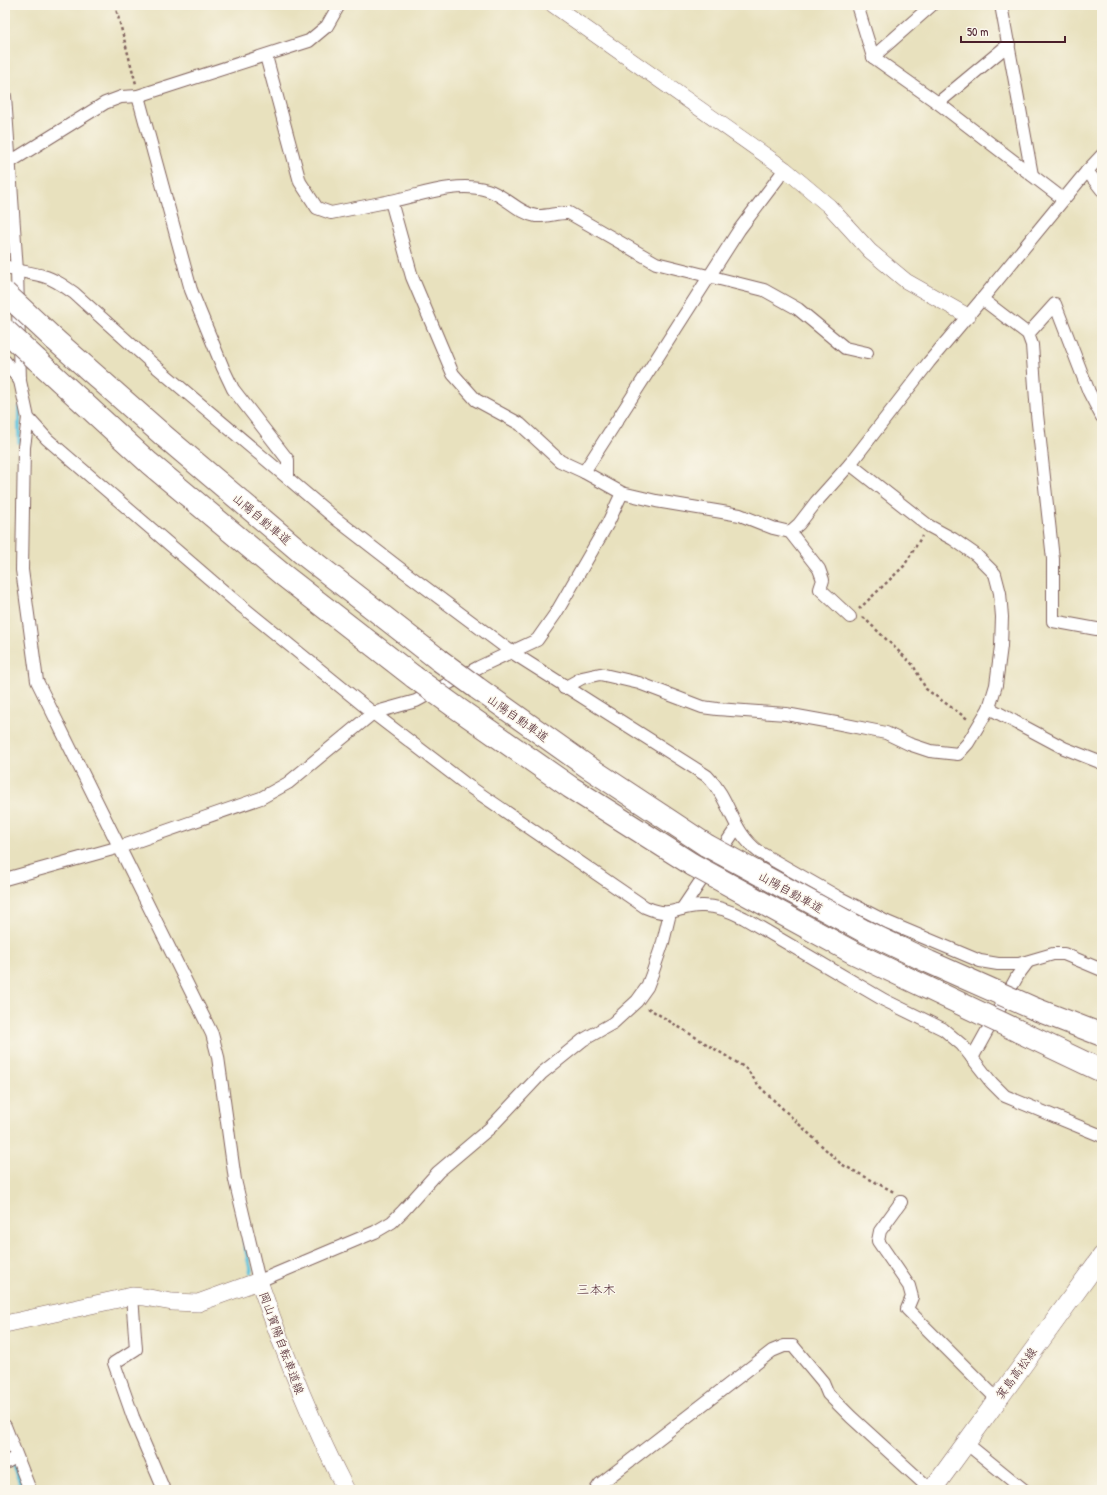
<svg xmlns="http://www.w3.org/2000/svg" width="1107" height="1495" font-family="'Patrick Hand','Klee One',sans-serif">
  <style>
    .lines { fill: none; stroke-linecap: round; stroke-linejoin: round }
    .stream { stroke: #60c5de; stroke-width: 4 }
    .minor-casing { stroke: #81635e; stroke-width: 14 }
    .tertiary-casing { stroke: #81635e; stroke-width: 16 }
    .secondary-casing { stroke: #81635e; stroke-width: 18 }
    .primary-casing { stroke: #81635e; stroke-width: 20 }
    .motorway-casing { stroke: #81635e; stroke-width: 24 }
    .path { stroke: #81635e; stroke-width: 2.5; stroke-dasharray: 3 3; stroke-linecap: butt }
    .minor { stroke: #fff; stroke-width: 12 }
    .tertiary { stroke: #fff; stroke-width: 15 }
    .secondary { stroke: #fff; stroke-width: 17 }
    .primary { stroke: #fff; stroke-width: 19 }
    .motorway { stroke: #fff; stroke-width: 22 }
    .motorway-bridge-casing { stroke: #81635e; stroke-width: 24; stroke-linecap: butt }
    .motorway-bridge { stroke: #fff; stroke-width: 22 }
    .labels { text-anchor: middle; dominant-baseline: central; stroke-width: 3; stroke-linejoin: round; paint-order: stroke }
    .street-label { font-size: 12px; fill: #4a1f2b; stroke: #fbf7ec }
    .neighbourhood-label { font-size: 13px; fill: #4a1f2b; stroke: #fbf7ec }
  </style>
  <rect width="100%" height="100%" fill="#fbf7ec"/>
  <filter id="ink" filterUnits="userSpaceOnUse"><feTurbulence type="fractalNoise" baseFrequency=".025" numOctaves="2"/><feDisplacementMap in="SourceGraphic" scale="8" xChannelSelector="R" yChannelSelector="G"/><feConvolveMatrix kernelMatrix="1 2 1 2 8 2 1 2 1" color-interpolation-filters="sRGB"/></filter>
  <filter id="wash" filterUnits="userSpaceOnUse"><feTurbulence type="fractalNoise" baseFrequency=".012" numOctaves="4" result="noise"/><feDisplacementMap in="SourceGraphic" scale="16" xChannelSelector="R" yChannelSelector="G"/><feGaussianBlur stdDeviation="0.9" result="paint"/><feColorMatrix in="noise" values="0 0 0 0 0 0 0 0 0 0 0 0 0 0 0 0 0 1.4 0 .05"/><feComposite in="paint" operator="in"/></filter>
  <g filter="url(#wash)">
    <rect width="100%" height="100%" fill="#e8e1be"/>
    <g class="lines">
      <!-- stream -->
      <g class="stream">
        <path d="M 19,408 L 19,442"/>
        <path d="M 244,1241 L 251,1272"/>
        <path d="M 5,1444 L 23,1490"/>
      </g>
    </g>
  </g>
  <g filter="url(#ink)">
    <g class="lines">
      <defs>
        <g id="minor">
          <path d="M 857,5 L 873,57 L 938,103 L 1063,199"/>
          <path d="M 1001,5 L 1032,175"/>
          <path d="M 266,56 L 300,182 L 317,208 L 331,213 L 391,201 L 412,277 L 453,374 L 476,400 L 520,424 L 560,461 L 584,472 L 622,493 L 656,501 L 740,515 L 773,528 L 790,532 L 799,524 L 816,502 L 850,464 L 929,362 L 982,299 L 1087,171 L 1102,155"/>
          <path d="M 873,57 L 932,5"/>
          <path d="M 5,96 L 17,271 L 20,381"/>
          <path d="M 138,96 L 191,290 L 223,368 L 233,389 L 288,460 L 288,478"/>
          <path d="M 938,103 L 1009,44"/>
          <path d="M 10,162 L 105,103 L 121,97 L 138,96 L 309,41 L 327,26 L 339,5"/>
          <path d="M 1087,171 L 1102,190"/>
          <path d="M 391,201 C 421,195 457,181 487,190 C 505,195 518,213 536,216 C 547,217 558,212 569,213 L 656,263 L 764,290 L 798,309 L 845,348 L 867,353"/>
          <path d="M 5,266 C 18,272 30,272 43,276 C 54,279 64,286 74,293 L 154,365 L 336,519 L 398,567 L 513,653 L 707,776 C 732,801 730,830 759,852 L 838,897 L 887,922 L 980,961 L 998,964 L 1019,964 L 1053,954 L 1064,954 L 1102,970"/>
          <path d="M 982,299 L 1028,334"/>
          <path d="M 5,361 L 20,381 L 28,418 L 47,439 L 234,600 L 373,713 L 467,785 L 645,907 C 673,919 674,907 700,906 C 715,905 731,911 744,918 L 884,1000 L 943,1029 L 962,1045 L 991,1082 L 1005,1096 L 1102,1136"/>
          <path d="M 1102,417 L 1089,392 L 1055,304 L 1028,334 L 1032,345 L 1037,414 L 1053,559 L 1053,621 L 1102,630"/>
          <path d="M 28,418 L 24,447 L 22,570 L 37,681 L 212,1034 L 218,1057 L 235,1180 L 259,1281 L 375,1232 L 392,1222 L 403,1211 L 438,1172 L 490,1128 L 542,1073 L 583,1040 L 613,1023 L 637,1001 L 647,987 L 652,974 L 663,942 L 670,913"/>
          <path d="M 584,472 L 739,230 L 785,169"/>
          <path d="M 790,532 L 819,569 L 823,580 L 820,589 L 850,617"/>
          <path d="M 564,688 L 582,678 L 600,674 L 639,683 L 702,707 L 717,709 L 786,714 L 836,723 L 886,733 L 909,744 L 930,751 L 958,754 L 968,743 L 989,708 L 996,685 L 1001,646 L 1002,617 L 1000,593 L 995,574 L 976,555 L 953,539 L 929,526 L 850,464"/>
          <path d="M 989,708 L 1064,748 L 1102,763"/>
          <path d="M 5,879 L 120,847 L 261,798 L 288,783 L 373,713 L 416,701 L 479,667 L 537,640 L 556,613 L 608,523 L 622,493"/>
          <path d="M 682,909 L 737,827"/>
          <path d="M 972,1058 L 1018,975 L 1027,963"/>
          <path d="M 901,1202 L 880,1231 L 878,1241 L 909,1286 L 912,1297 L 907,1309 L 997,1399"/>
          <path d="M 132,1296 L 136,1349 L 114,1363 L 133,1417 L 164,1490"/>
          <path d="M 5,1426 L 30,1490"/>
          <path d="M 966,1443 L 1024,1490"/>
          <path d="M 5,1463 L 16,1457"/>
          <path d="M 596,1490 L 600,1484 L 772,1351 L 784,1346 L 793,1346 L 823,1382 L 828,1394 L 851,1417 L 931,1490"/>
        </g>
        <path id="tertiary" d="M 553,5 L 785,169 L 829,206 L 870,251 L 906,281 L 968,316"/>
        <path id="secondary" d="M 5,1324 L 132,1296 L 144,1297 L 172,1302 L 198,1303 L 259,1281 C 284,1353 311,1422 346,1490"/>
        <path id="primary" d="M 932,1490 L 1102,1256"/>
        <g id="motorway">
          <path d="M 54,339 L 164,436 L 302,553 L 439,660"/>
          <path d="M 37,360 L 149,463 L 283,575 L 414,677"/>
          <path d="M 477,688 L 588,767 L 706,845"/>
          <path d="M 454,706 L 570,787 L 693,865"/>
          <path d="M 1035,1009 L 1102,1035"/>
          <path d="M 1018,1031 L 1102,1071"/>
        </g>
      </defs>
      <!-- minor casing -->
      <use href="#minor" class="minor-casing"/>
      <!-- tertiary casing -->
      <use href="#tertiary" class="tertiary-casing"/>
      <!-- secondary casing -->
      <use href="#secondary" class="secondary-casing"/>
      <!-- primary casing -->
      <use href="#primary" class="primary-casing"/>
      <!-- motorway casing -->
      <use href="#motorway" class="motorway-casing"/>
      <!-- path -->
      <g class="path">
        <path d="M 115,5 L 136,84"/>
        <path d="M 859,609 L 904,566 L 922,536"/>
        <path d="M 863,617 L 913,665 L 926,689 L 969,720"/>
        <path d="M 648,1008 L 744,1067 C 751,1073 755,1082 762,1089 L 841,1164 L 894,1192"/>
      </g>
      <!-- minor -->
      <use href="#minor" class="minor"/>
      <!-- tertiary -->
      <use href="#tertiary" class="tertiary"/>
      <!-- secondary -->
      <use href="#secondary" class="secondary"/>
      <!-- primary -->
      <use href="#primary" class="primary"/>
      <!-- motorway -->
      <use href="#motorway" class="motorway"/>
      <defs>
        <g id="motorway-bridge">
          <path d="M 5,293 L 54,339"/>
          <path d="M 5,330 L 37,360"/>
          <path d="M 439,660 L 477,688"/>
          <path d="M 414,677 L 454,706"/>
          <path d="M 706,845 L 862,930 L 929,962 L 1035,1009"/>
          <path d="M 693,865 L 854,953 L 1018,1031"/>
        </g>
      </defs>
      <!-- motorway-bridge casing -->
      <use href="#motorway-bridge" class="motorway-bridge-casing"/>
      <!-- motorway-bridge -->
      <use href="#motorway-bridge" class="motorway-bridge"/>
    </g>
  </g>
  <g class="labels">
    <!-- street labels -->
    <g class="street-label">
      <text transform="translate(262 519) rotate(40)">山陽自動車道</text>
      <text transform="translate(518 718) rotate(35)">山陽自動車道</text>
      <text transform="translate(791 892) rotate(29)">山陽自動車道</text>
      <text transform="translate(282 1343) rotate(70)">岡山賀陽自転車道線</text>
      <text transform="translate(1016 1373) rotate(-54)">箕島高松線</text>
    </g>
    <!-- neighbourhood labels -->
    <g class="neighbourhood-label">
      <text x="596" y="1289">三本木</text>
    </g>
  </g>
  <!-- margin -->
  <rect width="1107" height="1495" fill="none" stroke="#fbf7ec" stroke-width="20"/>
  <!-- scale -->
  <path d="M961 36v6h104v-6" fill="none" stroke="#4a1f2b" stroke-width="2"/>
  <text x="967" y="36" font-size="12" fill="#4a1f2b" stroke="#fbf7ec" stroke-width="3" paint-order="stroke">50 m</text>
</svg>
